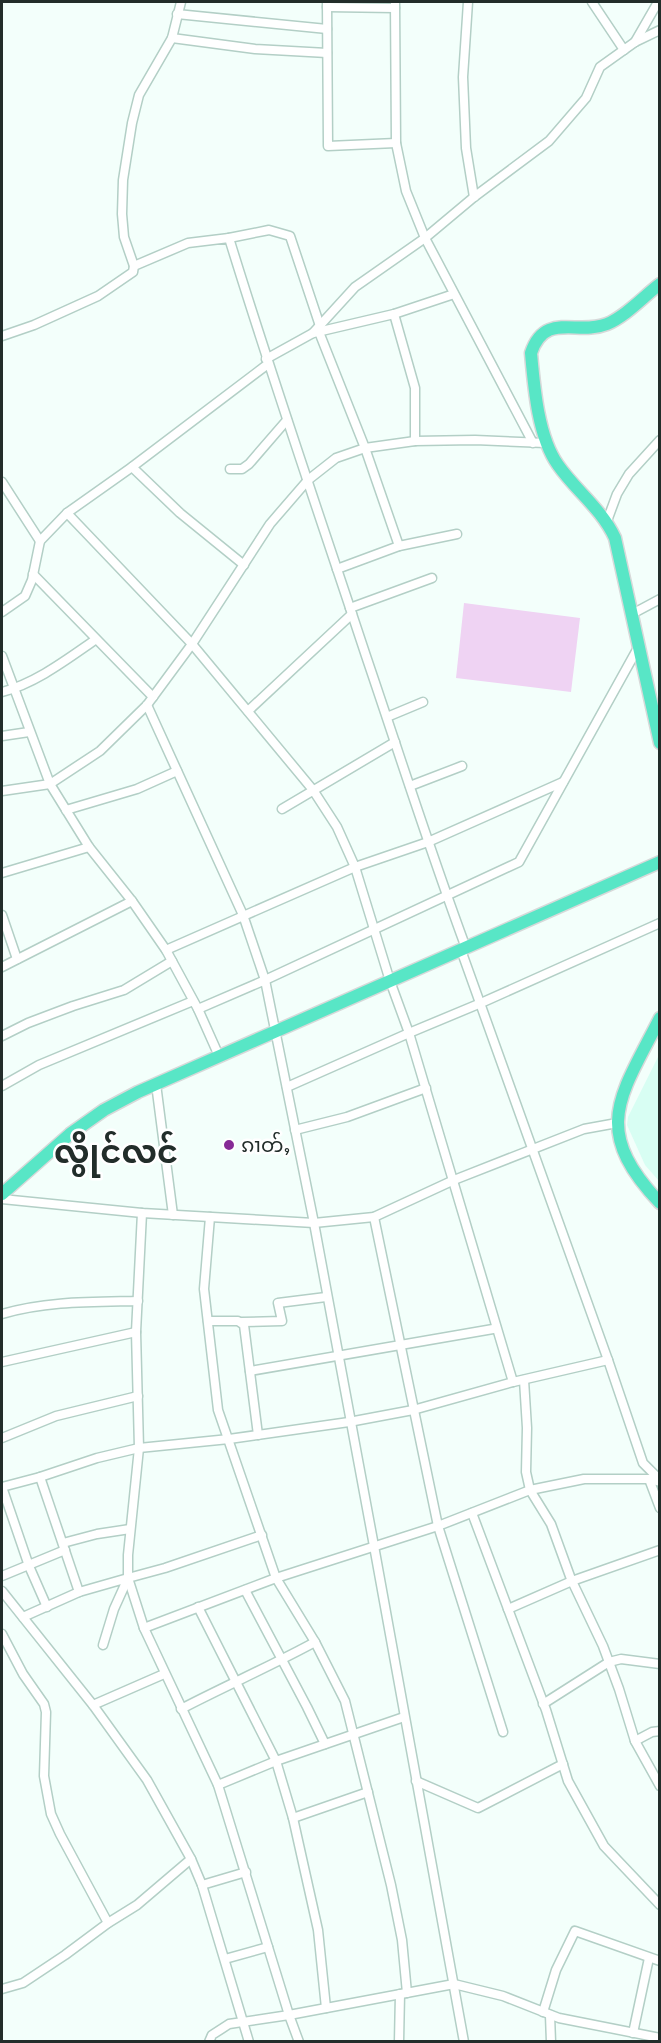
<svg xmlns="http://www.w3.org/2000/svg" width="661" height="2043" font-family="Montserrat,'Noto Sans Myanmar',sans-serif">
  <style>
    .built { fill: #d8fef3 }
    .green { fill: #efd3f3 }
    .lines { fill: none; stroke-linecap: round; stroke-linejoin: round }
    .minor-casing { stroke: #b3cfc6; stroke-width: 11 }
    .highway-casing { stroke: #d7d9d9; stroke-width: 15 }
    .minor { stroke: #fff; stroke-width: 8 }
    .highway { stroke: #58e6c6; stroke-width: 12 }
    .poi-dot { fill: #862a96; stroke: #fff; stroke-width: 2 }
    .labels { text-anchor: middle; dominant-baseline: central; stroke-width: 5; stroke-linejoin: round; paint-order: stroke }
    .poi-label { font-size: 20px; fill: #222d2a; stroke: #fff; text-anchor: start }
    .town-label { font-size: 32px; font-weight: bold; fill: #222d2a; stroke: #fff }
  </style>
  <rect width="100%" height="100%" fill="#f3fffb"/>
  <!-- built -->
  <path class="built" d="M 659,1055 L 659,1181 L 645,1165 L 627,1125 L 628,1117 Z"/>
  <!-- green -->
  <path class="green" d="M 464,603 L 580,618 L 571,692 L 456,678 Z"/>
  <g class="lines">
    <defs>
      <g id="minor">
        <path d="M 327,2 L 328,146 L 396,143"/>
        <path d="M 395,2 L 396,143 L 406,191 L 425,238 L 533,443"/>
        <path d="M 468,2 L 463,77 L 466,148 L 474,197"/>
        <path d="M 592,2 L 624,50"/>
        <path d="M 327,7 L 395,8"/>
        <path d="M 177,14 L 327,29"/>
        <path d="M 172,38 L 255,49 L 327,53"/>
        <path d="M 635,42 L 658,2"/>
        <path d="M 229,238 L 269,230 L 290,236 L 320,326"/>
        <path d="M 134,266 L 124,237 L 122,214 L 123,180 L 132,123 L 139,95 L 172,38 L 181,2"/>
        <path d="M 394,314 L 415,388 L 415,441"/>
        <path d="M 319,332 L 365,448 L 399,546"/>
        <path d="M 313,333 L 355,287 L 425,238 L 474,197 L 549,141 L 586,98 L 600,67 L 635,42 L 660,30"/>
        <path d="M 2,336 L 34,325 L 98,296 L 133,272 L 134,266 L 188,243 L 229,238 C 272,378 320,517 366,656 C 399,753 430,851 466,948"/>
        <path d="M 266,359 L 313,333 L 394,314 L 454,294"/>
        <path d="M 132,467 L 180,513 L 244,565"/>
        <path d="M 230,469 L 242,469 L 249,464 L 287,420"/>
        <path d="M 2,482 L 40,541"/>
        <path d="M 67,513 L 192,644 L 313,790 L 337,827 L 355,867 L 390,981 L 409,1033 L 513,1382"/>
        <path d="M 607,521 L 617,494 L 629,474 L 660,440"/>
        <path d="M 337,569 L 399,546 L 457,534"/>
        <path d="M 33,574 L 153,697"/>
        <path d="M 350,608 L 432,578"/>
        <path d="M 2,612 L 25,596 L 32,580 L 40,541 L 67,513 L 132,467 L 268,364"/>
        <path d="M 632,614 L 660,599"/>
        <path d="M 2,656 L 50,784 L 89,847 L 132,901 L 166,950 L 198,1009 L 219,1056"/>
        <path d="M 2,692 C 36,683 66,660 95,640"/>
        <path d="M 147,705 L 243,915 L 265,980 L 314,1223 L 374,1546 L 464,2042"/>
        <path d="M 248,711 L 352,614"/>
        <path d="M 387,717 L 423,702"/>
        <path d="M 2,736 L 29,732"/>
        <path d="M 410,786 L 462,766"/>
        <path d="M 2,791 L 50,784 L 100,751 L 147,705 L 192,644 L 270,524 L 308,480 L 336,458 L 365,448 L 415,441 L 475,440 L 545,443"/>
        <path d="M 282,809 L 395,742"/>
        <path d="M 66,810 L 137,789 L 177,771"/>
        <path d="M 2,873 L 89,847"/>
        <path d="M 2,915 L 17,959"/>
        <path d="M 166,950 L 355,867 L 428,842 L 563,782"/>
        <path d="M 461,950 L 608,1360 L 643,1463 L 660,1480"/>
        <path d="M 2,967 L 132,901"/>
        <path d="M 198,1009 L 263,981 L 519,862 L 639,646"/>
        <path d="M 2,1036 L 28,1023 L 73,1006 L 124,990 L 172,961"/>
        <path d="M 156,1084 L 173,1215"/>
        <path d="M 2,1086 L 39,1065 L 193,1001"/>
        <path d="M 287,1087 L 409,1033 L 481,1003 L 660,923"/>
        <path d="M 295,1130 L 347,1117 L 426,1088"/>
        <path d="M 2,1199 L 142,1213 L 314,1223 L 374,1217 L 454,1180 L 584,1129 L 617,1123"/>
        <path d="M 142,1213 L 136,1332 L 139,1448 L 128,1555 L 128,1578 L 144,1628 L 218,1785 L 289,2015 L 299,2042"/>
        <path d="M 210,1217 L 204,1289 L 218,1410 L 276,1578 L 315,1642 L 345,1701 L 391,1885 L 402,1940 L 407,1993"/>
        <path d="M 374,1217 L 438,1526 L 503,1732"/>
        <path d="M 2,1314 C 46,1301 91,1302 138,1301"/>
        <path d="M 208,1321 L 238,1321 L 244,1325 L 258,1435"/>
        <path d="M 242,1322 L 282,1321 L 278,1303 L 326,1297"/>
        <path d="M 2,1362 L 136,1332"/>
        <path d="M 250,1371 L 493,1329"/>
        <path d="M 524,1380 L 527,1428 L 526,1472 L 530,1490 L 551,1524 L 571,1579 L 603,1646 L 619,1689 L 635,1741 L 660,1786"/>
        <path d="M 2,1438 L 56,1416 L 138,1396"/>
        <path d="M 40,1477 L 79,1592"/>
        <path d="M 649,1479 L 660,1508"/>
        <path d="M 2,1487 L 40,1477 L 97,1458 L 139,1448 L 229,1439 L 349,1422 L 413,1410 L 513,1382 L 608,1360"/>
        <path d="M 2,1487 L 29,1566 L 47,1607"/>
        <path d="M 472,1513 L 546,1710 L 568,1781 L 604,1846 L 660,1905"/>
        <path d="M 63,1543 L 97,1534 L 130,1529"/>
        <path d="M 2,1576 L 65,1550"/>
        <path d="M 128,1578 L 165,1568 L 262,1535"/>
        <path d="M 245,1590 L 307,1707 L 325,1744"/>
        <path d="M 2,1591 L 93,1705 L 147,1780 L 191,1859 L 202,1885 L 249,2042"/>
        <path d="M 198,1607 L 276,1761 L 293,1818 L 318,1930 L 326,2008"/>
        <path d="M 508,1609 L 572,1581 L 660,1550"/>
        <path d="M 23,1617 L 79,1592 L 128,1578 L 114,1609 L 103,1645"/>
        <path d="M 144,1628 L 276,1578 L 438,1526 L 530,1490 L 584,1479 L 649,1479 L 660,1482"/>
        <path d="M 2,1634 L 23,1674 L 44,1704 L 46,1712 L 44,1776 L 51,1814 L 60,1834 L 108,1923"/>
        <path d="M 543,1704 L 609,1662 L 621,1659 L 660,1664"/>
        <path d="M 93,1705 L 164,1674"/>
        <path d="M 181,1709 C 225,1686 271,1666 315,1642"/>
        <path d="M 635,1741 L 652,1732 L 660,1731"/>
        <path d="M 416,1781 L 478,1808 L 563,1764"/>
        <path d="M 218,1785 L 276,1761 L 404,1717"/>
        <path d="M 293,1818 L 368,1792"/>
        <path d="M 202,1885 L 246,1872"/>
        <path d="M 225,1959 L 268,1947"/>
        <path d="M 2,1989 L 23,1983 L 65,1955 L 108,1923 L 137,1905 L 191,1859"/>
        <path d="M 543,2012 L 556,1970 L 575,1931 L 660,1961"/>
        <path d="M 550,2015 L 551,2042"/>
        <path d="M 633,2033 L 649,1958"/>
        <path d="M 209,2042 L 212,2035 L 229,2024 L 289,2015 L 454,1984 L 503,1996 L 559,2018 L 660,2038"/>
        <path d="M 399,2042 L 400,1994"/>
      </g>
      <g id="highway">
        <path d="M 660,284 C 643,297 626,316 607,324 C 577,336 545,311 531,353 C 534,387 538,437 558,465 C 576,491 601,508 615,538 L 660,743"/>
        <path d="M 660,1018 C 620,1097 590,1129 660,1203"/>
        <path d="M 2,1194 L 70,1134 L 104,1110 L 138,1092 L 660,862"/>
      </g>
    </defs>
    <!-- minor casing -->
    <use href="#minor" class="minor-casing"/>
    <!-- highway casing -->
    <use href="#highway" class="highway-casing"/>
    <!-- minor -->
    <use href="#minor" class="minor"/>
    <!-- highway -->
    <use href="#highway" class="highway"/>
  </g>
  <!-- markers -->
  <circle class="poi-dot" cx="229" cy="1145" r="6"/>
  <g class="labels">
    <!-- poi labels -->
    <g class="poi-label">
      <text x="241" y="1145">ၵၢတ်ႇ</text>
    </g>
    <!-- town labels -->
    <g class="town-label">
      <text x="116" y="1151">လွိုင်လင်</text>
    </g>
  </g>
  <!-- border -->
  <rect width="661" height="2043" fill="none" stroke="#222d2a" stroke-width="6"/>
</svg>
